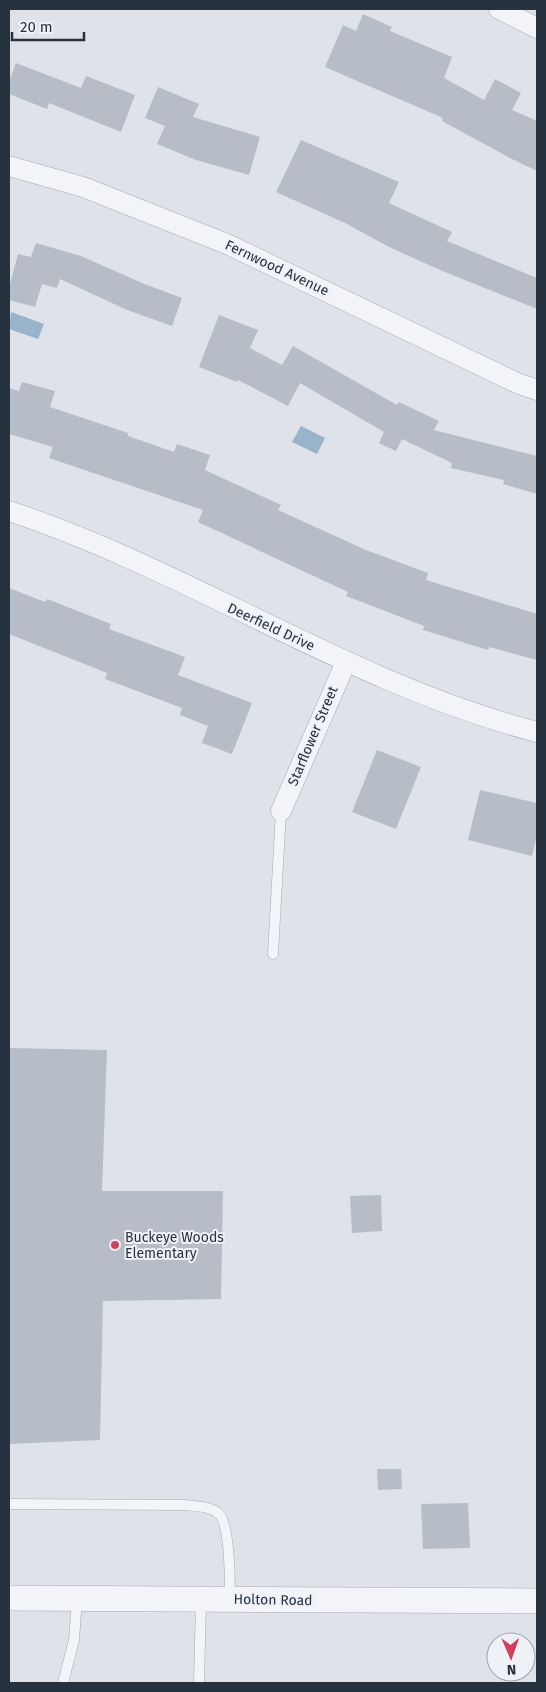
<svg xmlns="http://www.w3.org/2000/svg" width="546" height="1692" font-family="'Fira Sans',sans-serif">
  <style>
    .water { fill: #99b3ca }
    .building { fill: #b6bdc6 }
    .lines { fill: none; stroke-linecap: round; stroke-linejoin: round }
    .service-casing { stroke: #a4aab3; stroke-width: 11 }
    .minor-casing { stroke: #a4aab3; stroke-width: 21 }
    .tertiary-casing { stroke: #a4aab3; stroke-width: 26 }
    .service { stroke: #f2f4f7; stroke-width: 10 }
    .minor { stroke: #f2f4f7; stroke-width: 20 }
    .tertiary { stroke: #f2f4f7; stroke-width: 25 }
    .poi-dot { fill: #d23f5c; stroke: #eef2f6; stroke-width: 2 }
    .labels { text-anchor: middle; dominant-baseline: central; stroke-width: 4; stroke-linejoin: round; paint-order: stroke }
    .street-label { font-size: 14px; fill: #273240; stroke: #eef2f6 }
    .poi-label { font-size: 14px; fill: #273240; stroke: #eef2f6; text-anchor: start }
  </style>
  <rect width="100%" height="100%" fill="#dfe3e9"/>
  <!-- water -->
  <g class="water">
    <path d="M 11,312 L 44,324 L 38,339 L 9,329 Z"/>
    <path d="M 301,426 L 325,438 L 317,454 L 292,442 Z"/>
  </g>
  <!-- building -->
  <g class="building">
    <path d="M 363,14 L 392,27 L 390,31 L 452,57 L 444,78 L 484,100 L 495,79 L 521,93 L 512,110 L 537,121 L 537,171 L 512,159 L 442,121 L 443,118 L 325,67 L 343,25 L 356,31 Z"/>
    <path d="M 16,63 L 81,88 L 86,76 L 135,95 L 121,132 L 49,103 L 47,109 L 9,94 L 9,82 Z"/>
    <path d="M 158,87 L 199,104 L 193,117 L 260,137 L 249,175 L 196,160 L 157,144 L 165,126 L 145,118 Z"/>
    <path d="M 301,140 L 399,182 L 389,203 L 452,232 L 447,241 L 537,278 L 537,309 L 440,270 L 389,247 L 345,223 L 276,192 Z"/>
    <path d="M 36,243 L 81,256 L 142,283 L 182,298 L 172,326 L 127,310 L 60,279 L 57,288 L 42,284 L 35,307 L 9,300 L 9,288 L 18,254 L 31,257 Z"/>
    <path d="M 219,315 L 258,330 L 250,348 L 282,365 L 293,346 L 397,405 L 399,402 L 439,421 L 434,430 L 537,456 L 537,494 L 503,484 L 504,480 L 451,468 L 452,463 L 402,439 L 396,451 L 379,443 L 384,432 L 300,383 L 288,406 L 238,380 L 237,382 L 199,367 Z"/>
    <path d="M 22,382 L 55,391 L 50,407 L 128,433 L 128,436 L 174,452 L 177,444 L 210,455 L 205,470 L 281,505 L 278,510 L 366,550 L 428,573 L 426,580 L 537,614 L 537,660 L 489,647 L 488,650 L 423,630 L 424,626 L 346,596 L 348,592 L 198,522 L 203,510 L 49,458 L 53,447 L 9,434 L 9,388 L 19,391 Z"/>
    <path d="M 9,588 L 45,602 L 47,599 L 111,624 L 109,629 L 185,657 L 178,675 L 252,703 L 232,754 L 202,743 L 208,726 L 180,715 L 182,708 L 105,679 L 107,673 L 9,634 Z"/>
    <path d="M 377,750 L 421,767 L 396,829 L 352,812 Z"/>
    <path d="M 480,790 L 537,803 L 537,835 L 532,856 L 468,840 Z"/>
    <path d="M 9,1048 L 107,1050 L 102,1191 L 223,1191 L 221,1299 L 103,1301 L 100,1440 L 9,1444 Z"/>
    <path d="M 381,1195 L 382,1231 L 352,1233 L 350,1196 Z"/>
    <path d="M 377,1469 L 401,1469 L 402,1489 L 378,1490 Z"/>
    <path d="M 468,1503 L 470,1548 L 423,1549 L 421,1504 Z"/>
  </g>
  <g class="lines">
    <defs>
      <g id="service">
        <path d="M 273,954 L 281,811"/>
        <path d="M 9,1504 L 184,1505 C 195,1506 209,1506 218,1513 C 230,1522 230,1582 230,1598"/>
        <path d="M 63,1683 L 74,1640 L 77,1599"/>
        <path d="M 199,1683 L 201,1600"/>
      </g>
      <g id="minor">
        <path d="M 499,9 L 537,28"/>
        <path d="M 9,166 L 83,187 L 227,244 L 517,383 L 537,390"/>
        <path d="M 9,511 C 191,571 351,684 537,732"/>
        <path d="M 281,811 L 346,662"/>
      </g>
      <path id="tertiary" d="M 9,1598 L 537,1601"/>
    </defs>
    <!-- service casing -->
    <use href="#service" class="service-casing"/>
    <!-- minor casing -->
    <use href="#minor" class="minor-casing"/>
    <!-- tertiary casing -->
    <use href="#tertiary" class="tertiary-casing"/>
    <!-- service -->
    <use href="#service" class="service"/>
    <!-- minor -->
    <use href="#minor" class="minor"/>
    <!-- tertiary -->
    <use href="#tertiary" class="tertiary"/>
  </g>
  <!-- markers -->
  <circle class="poi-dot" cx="115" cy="1245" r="5"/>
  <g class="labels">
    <!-- street labels -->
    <g class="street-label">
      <text transform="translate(277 268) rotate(25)">Fernwood Avenue</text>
      <text transform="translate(271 627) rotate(25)">Deerfield Drive</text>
      <text transform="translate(313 736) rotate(-67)">Starflower Street</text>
      <text transform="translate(273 1600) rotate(1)">Holton Road</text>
    </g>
    <!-- poi labels -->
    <g class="poi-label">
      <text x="125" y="1237">Buckeye Woods<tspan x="125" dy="16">Elementary</tspan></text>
    </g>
  </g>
  <!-- border -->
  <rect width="546" height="1692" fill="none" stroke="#273240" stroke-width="20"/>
  <!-- north arrow -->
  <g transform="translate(511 1657) rotate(178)"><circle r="24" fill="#eef2f6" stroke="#9ea5ad"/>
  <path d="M0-4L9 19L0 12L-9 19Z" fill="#d23f5c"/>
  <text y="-8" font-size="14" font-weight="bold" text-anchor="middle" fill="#273240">N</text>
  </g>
  <!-- scale -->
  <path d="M12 32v8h72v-8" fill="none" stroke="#273240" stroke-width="2.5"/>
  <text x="20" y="32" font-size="15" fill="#273240" stroke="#eef2f6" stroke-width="4" paint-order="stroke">20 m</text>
</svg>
